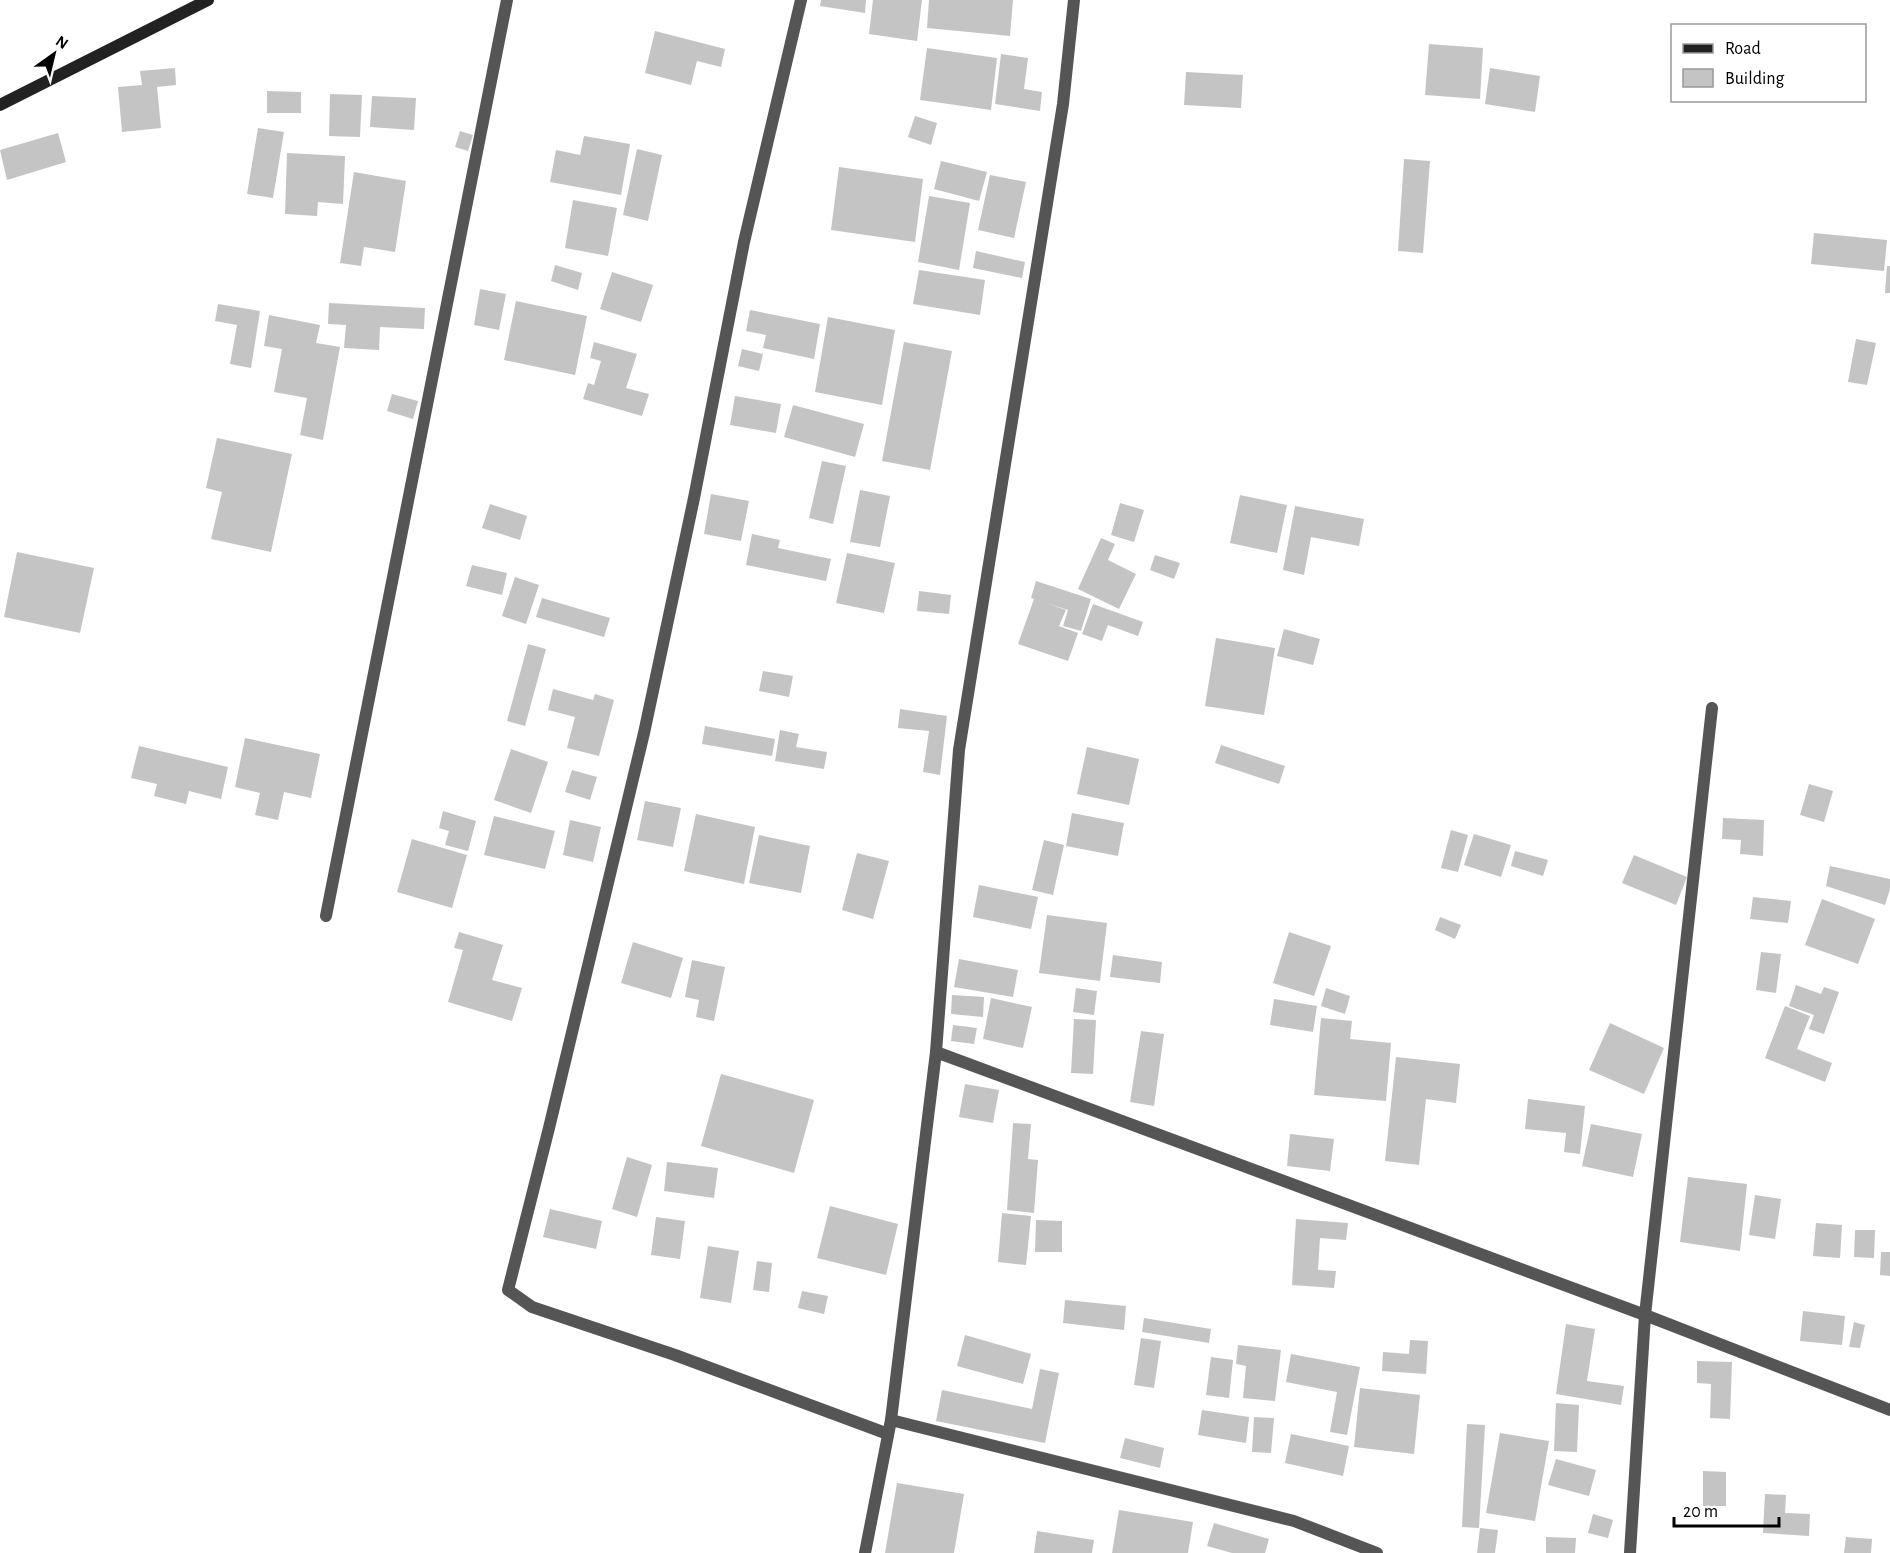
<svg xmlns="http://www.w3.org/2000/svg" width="1890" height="1553" font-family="'Alegreya Sans',sans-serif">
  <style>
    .building { fill: #c4c4c4 }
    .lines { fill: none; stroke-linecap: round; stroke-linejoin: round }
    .street { stroke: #555; stroke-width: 12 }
    .secondary { stroke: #222; stroke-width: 12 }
  </style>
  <rect width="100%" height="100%" fill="#fff"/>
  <!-- building -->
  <g class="building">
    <path d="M 821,0 L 866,0 L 865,13 L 820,6 Z"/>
    <path d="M 873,0 L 922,0 L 917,41 L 869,34 Z"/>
    <path d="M 929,0 L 1013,0 L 1010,36 L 927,28 Z"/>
    <path d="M 655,31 L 725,49 L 721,67 L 697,61 L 691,85 L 645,73 Z"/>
    <path d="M 1429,44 L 1483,48 L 1480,99 L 1425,95 Z"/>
    <path d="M 927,48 L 997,58 L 991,110 L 920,100 Z"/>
    <path d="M 1001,54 L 1028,58 L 1024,89 L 1042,92 L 1040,111 L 995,104 Z"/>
    <path d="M 175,68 L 176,85 L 157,87 L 161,128 L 122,132 L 118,87 L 142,85 L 140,71 Z"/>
    <path d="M 1490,68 L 1540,76 L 1535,112 L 1485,104 Z"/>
    <path d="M 1186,72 L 1243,75 L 1241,108 L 1184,105 Z"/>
    <path d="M 267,91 L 301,92 L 301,113 L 267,113 Z"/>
    <path d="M 330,94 L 362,95 L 360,137 L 329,136 Z"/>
    <path d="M 372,96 L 416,98 L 414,130 L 370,127 Z"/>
    <path d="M 915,116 L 937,123 L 931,145 L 908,137 Z"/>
    <path d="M 258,128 L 284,132 L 273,198 L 247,194 Z"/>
    <path d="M 460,131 L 473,135 L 468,151 L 455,147 Z"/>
    <path d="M 58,133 L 66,162 L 7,180 L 0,150 Z"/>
    <path d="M 584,136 L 630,144 L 621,195 L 550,182 L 556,150 L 580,155 Z"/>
    <path d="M 637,149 L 662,155 L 648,221 L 623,215 Z"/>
    <path d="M 287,153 L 345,156 L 343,204 L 318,202 L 317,216 L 285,214 Z"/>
    <path d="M 1404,159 L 1430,161 L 1423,253 L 1398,251 Z"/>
    <path d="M 941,161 L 987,172 L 979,201 L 934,189 Z"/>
    <path d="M 839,167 L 923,179 L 915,242 L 831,230 Z"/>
    <path d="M 354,172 L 406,181 L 395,252 L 364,247 L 361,266 L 340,263 Z"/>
    <path d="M 990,175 L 1026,182 L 1014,238 L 978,230 Z"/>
    <path d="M 929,196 L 970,203 L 959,270 L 918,262 Z"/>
    <path d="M 573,200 L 617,208 L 608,256 L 565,248 Z"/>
    <path d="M 1814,233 L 1887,240 L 1884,271 L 1811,264 Z"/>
    <path d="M 976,251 L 1025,262 L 1022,278 L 973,268 Z"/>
    <path d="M 555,265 L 582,273 L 578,290 L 551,281 Z"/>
    <path d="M 1887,266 L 1890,266 L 1890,293 L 1885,293 Z"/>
    <path d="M 919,270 L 985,280 L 980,315 L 913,304 Z"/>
    <path d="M 612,272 L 653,285 L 641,322 L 600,309 Z"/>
    <path d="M 480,289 L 506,294 L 499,330 L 474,325 Z"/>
    <path d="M 516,301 L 587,316 L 575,375 L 504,360 Z"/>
    <path d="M 329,303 L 425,308 L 424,329 L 380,327 L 379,350 L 344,348 L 346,325 L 328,324 Z"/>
    <path d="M 218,304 L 260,311 L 251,368 L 230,364 L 237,325 L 215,321 Z"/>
    <path d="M 750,310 L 820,324 L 814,359 L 763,348 L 766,335 L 746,331 Z"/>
    <path d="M 269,315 L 320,325 L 316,343 L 340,347 L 323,440 L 300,435 L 307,398 L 274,392 L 282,349 L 264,346 Z"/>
    <path d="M 828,317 L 895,330 L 882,405 L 815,392 Z"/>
    <path d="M 1856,339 L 1876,343 L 1867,385 L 1848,382 Z"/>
    <path d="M 594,342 L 637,354 L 626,388 L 649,394 L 642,416 L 583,399 L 588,383 L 594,385 L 601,361 L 590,358 Z"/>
    <path d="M 904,342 L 952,351 L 930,470 L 882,461 Z"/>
    <path d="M 742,349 L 763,354 L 759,371 L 738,366 Z"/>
    <path d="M 392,394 L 418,401 L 413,419 L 387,411 Z"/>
    <path d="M 735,396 L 781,404 L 776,433 L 730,425 Z"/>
    <path d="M 793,405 L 864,424 L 855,457 L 784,437 Z"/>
    <path d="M 217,438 L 292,454 L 271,552 L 211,539 L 222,492 L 206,488 Z"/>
    <path d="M 822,461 L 846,466 L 833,524 L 809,518 Z"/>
    <path d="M 860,490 L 890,496 L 880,547 L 850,542 Z"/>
    <path d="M 711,494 L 749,501 L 741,541 L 704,534 Z"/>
    <path d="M 1240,495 L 1287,505 L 1277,553 L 1230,543 Z"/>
    <path d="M 1120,503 L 1144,510 L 1134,542 L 1111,535 Z"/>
    <path d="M 490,504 L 527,516 L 520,540 L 482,528 Z"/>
    <path d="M 1295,506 L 1364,519 L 1359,546 L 1311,537 L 1304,575 L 1283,570 Z"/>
    <path d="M 752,534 L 780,540 L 778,548 L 831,559 L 826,581 L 746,565 Z"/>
    <path d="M 1101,538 L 1115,544 L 1108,560 L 1136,574 L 1119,609 L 1078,589 Z"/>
    <path d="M 17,552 L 94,568 L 80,633 L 4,617 Z"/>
    <path d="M 847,553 L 895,563 L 884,613 L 836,603 Z"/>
    <path d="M 1155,555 L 1180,563 L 1174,579 L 1150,570 Z"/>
    <path d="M 472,565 L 507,573 L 502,595 L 466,586 Z"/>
    <path d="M 515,577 L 539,585 L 526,624 L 502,616 Z"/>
    <path d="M 1036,581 L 1091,599 L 1081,631 L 1063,626 L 1068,610 L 1046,603 L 1066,610 L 1059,626 L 1078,633 L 1068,661 L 1018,644 L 1034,599 L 1031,598 Z"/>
    <path d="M 919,591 L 951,595 L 949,614 L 917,611 Z"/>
    <path d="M 542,598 L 610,618 L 604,637 L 536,617 Z"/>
    <path d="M 1093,604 L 1143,622 L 1138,636 L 1108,625 L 1102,641 L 1082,634 Z"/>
    <path d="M 1284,629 L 1320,639 L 1313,665 L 1277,656 Z"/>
    <path d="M 1216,638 L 1275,648 L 1264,715 L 1205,706 Z"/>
    <path d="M 528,644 L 546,649 L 525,726 L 507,721 Z"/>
    <path d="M 763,671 L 793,676 L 789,697 L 759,691 Z"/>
    <path d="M 553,689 L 593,700 L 595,694 L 614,700 L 599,756 L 567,748 L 575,717 L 548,710 Z"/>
    <path d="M 900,709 L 947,716 L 940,775 L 923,772 L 929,731 L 898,728 Z"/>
    <path d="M 705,726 L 775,739 L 772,756 L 702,744 Z"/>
    <path d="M 780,730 L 799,734 L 796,747 L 827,752 L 824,769 L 775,761 Z"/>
    <path d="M 245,738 L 320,754 L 311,798 L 284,792 L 278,820 L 255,815 L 260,793 L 235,787 Z"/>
    <path d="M 1221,745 L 1285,766 L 1279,784 L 1215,763 Z"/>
    <path d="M 139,746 L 228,767 L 221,799 L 189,791 L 186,804 L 154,796 L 157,784 L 131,778 Z"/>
    <path d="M 1087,747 L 1139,759 L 1129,805 L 1077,794 Z"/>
    <path d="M 511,749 L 548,762 L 531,813 L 494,800 Z"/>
    <path d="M 572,770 L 597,777 L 590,800 L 565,792 Z"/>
    <path d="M 1809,784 L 1833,791 L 1824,822 L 1800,815 Z"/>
    <path d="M 645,801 L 681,808 L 673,847 L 637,840 Z"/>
    <path d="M 443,811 L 476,821 L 468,851 L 445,845 L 449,831 L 439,828 Z"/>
    <path d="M 1072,813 L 1124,823 L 1118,856 L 1066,846 Z"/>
    <path d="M 696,814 L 755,827 L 744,884 L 684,871 Z"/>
    <path d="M 494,816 L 555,831 L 545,869 L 484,855 Z"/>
    <path d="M 1723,818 L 1764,820 L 1763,856 L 1740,854 L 1741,840 L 1722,839 Z"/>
    <path d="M 570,820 L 601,827 L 593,862 L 563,855 Z"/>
    <path d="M 1451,830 L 1468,835 L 1458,872 L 1441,868 Z"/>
    <path d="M 1474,834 L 1511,845 L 1501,877 L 1464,865 Z"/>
    <path d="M 759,835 L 810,846 L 801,893 L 749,883 Z"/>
    <path d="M 412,839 L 467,855 L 452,908 L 397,892 Z"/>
    <path d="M 1044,840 L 1064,845 L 1053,895 L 1032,890 Z"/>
    <path d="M 1515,851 L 1548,860 L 1543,876 L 1511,866 Z"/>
    <path d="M 857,853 L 889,861 L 873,919 L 842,910 Z"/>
    <path d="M 1634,855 L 1687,877 L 1676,905 L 1622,883 Z"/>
    <path d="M 1830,866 L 1890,879 L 1890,889 L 1885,905 L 1826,886 Z"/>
    <path d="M 979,885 L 1038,897 L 1031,929 L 973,917 Z"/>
    <path d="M 1753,897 L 1791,901 L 1788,923 L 1750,919 Z"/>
    <path d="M 1822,899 L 1875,919 L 1858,964 L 1805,945 Z"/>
    <path d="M 1047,915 L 1107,923 L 1100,981 L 1039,973 Z"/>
    <path d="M 1440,917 L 1461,925 L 1455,939 L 1435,930 Z"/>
    <path d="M 459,932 L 503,945 L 492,980 L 522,988 L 512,1021 L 448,1002 L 463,950 L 454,948 Z"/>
    <path d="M 1289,932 L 1331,946 L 1314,996 L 1273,983 Z"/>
    <path d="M 633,942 L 683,958 L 671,998 L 621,983 Z"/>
    <path d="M 1761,952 L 1781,954 L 1776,993 L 1756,990 Z"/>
    <path d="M 1113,955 L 1162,962 L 1160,983 L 1110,977 Z"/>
    <path d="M 959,959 L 1018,970 L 1013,997 L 954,987 Z"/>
    <path d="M 692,960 L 725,967 L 714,1021 L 696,1017 L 699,1000 L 685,997 Z"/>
    <path d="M 1796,985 L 1821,994 L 1824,987 L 1839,992 L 1824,1034 L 1809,1029 L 1814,1015 L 1789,1006 Z"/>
    <path d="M 1076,988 L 1097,991 L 1094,1015 L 1073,1012 Z"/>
    <path d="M 1326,988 L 1350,996 L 1345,1014 L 1321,1006 Z"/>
    <path d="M 952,995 L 984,997 L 983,1017 L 951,1014 Z"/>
    <path d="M 991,998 L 1032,1007 L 1023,1048 L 983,1039 Z"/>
    <path d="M 1274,999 L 1317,1006 L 1313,1032 L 1270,1025 Z"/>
    <path d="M 1785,1006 L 1810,1016 L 1797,1049 L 1832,1063 L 1825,1082 L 1765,1058 Z"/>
    <path d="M 1321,1018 L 1352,1021 L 1350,1039 L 1391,1043 L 1386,1101 L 1314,1095 Z"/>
    <path d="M 1074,1019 L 1096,1020 L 1093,1074 L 1071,1073 Z"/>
    <path d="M 1610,1023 L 1664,1048 L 1644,1094 L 1589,1070 Z"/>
    <path d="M 953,1025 L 977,1028 L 974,1044 L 951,1041 Z"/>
    <path d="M 1141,1031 L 1164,1034 L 1154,1106 L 1130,1102 Z"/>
    <path d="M 1396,1057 L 1460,1064 L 1456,1103 L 1426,1099 L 1419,1165 L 1385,1161 Z"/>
    <path d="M 721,1074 L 814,1100 L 794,1173 L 701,1146 Z"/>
    <path d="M 965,1084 L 999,1090 L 993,1123 L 959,1117 Z"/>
    <path d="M 1528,1099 L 1585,1106 L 1580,1154 L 1564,1152 L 1566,1133 L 1525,1129 Z"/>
    <path d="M 1013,1123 L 1031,1124 L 1028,1159 L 1038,1160 L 1034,1213 L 1007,1210 Z"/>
    <path d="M 1591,1124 L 1642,1134 L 1633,1177 L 1582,1166 Z"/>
    <path d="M 1290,1134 L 1334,1139 L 1330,1171 L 1287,1166 Z"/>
    <path d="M 627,1157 L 652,1165 L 637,1217 L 612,1209 Z"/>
    <path d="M 667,1162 L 718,1168 L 714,1198 L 664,1191 Z"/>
    <path d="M 1688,1177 L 1747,1184 L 1740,1251 L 1680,1242 Z"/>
    <path d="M 1755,1195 L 1781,1199 L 1775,1239 L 1749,1235 Z"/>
    <path d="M 830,1206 L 898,1224 L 886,1275 L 817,1258 Z"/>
    <path d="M 550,1209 L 602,1221 L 596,1249 L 543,1237 Z"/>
    <path d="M 1002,1213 L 1031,1216 L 1026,1265 L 998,1262 Z"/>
    <path d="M 656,1217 L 685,1221 L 680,1259 L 651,1255 Z"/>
    <path d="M 1296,1219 L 1348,1223 L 1346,1240 L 1320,1238 L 1318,1270 L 1336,1271 L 1334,1288 L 1292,1285 Z"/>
    <path d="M 1036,1220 L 1062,1221 L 1062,1252 L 1035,1252 Z"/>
    <path d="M 1816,1223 L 1842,1225 L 1840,1258 L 1813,1256 Z"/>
    <path d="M 1855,1230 L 1875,1230 L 1874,1258 L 1854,1257 Z"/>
    <path d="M 708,1246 L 739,1251 L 731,1303 L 700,1298 Z"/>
    <path d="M 1881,1252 L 1890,1252 L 1890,1276 L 1880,1275 Z"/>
    <path d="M 757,1261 L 772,1263 L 769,1292 L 753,1290 Z"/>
    <path d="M 802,1291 L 828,1296 L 824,1314 L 798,1308 Z"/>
    <path d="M 1065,1300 L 1126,1306 L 1124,1330 L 1063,1323 Z"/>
    <path d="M 1803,1311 L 1845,1316 L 1842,1345 L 1800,1341 Z"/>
    <path d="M 1144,1318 L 1211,1329 L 1209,1343 L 1142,1332 Z"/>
    <path d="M 1854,1322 L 1865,1325 L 1860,1348 L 1849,1347 Z"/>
    <path d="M 1566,1324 L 1595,1329 L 1587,1381 L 1624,1386 L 1621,1405 L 1556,1394 Z"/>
    <path d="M 965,1335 L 1031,1354 L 1023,1384 L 957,1366 Z"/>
    <path d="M 1141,1338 L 1161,1341 L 1154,1388 L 1134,1385 Z"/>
    <path d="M 1410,1340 L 1428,1341 L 1426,1374 L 1382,1371 L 1383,1352 L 1409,1354 Z"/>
    <path d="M 1238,1345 L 1281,1350 L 1275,1401 L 1243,1398 L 1246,1366 L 1236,1364 Z"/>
    <path d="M 1291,1354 L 1360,1367 L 1347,1435 L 1330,1432 L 1337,1392 L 1286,1382 Z"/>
    <path d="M 1211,1357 L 1233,1360 L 1229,1398 L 1206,1395 Z"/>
    <path d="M 1697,1361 L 1732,1362 L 1730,1419 L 1710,1418 L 1711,1384 L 1697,1383 Z"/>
    <path d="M 1040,1369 L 1059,1373 L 1045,1443 L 936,1421 L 942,1390 L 1032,1409 Z"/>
    <path d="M 1360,1388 L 1420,1395 L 1414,1454 L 1354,1447 Z"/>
    <path d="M 1556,1403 L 1579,1405 L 1577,1452 L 1554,1451 Z"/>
    <path d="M 1202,1410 L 1249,1417 L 1246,1443 L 1198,1435 Z"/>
    <path d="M 1254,1417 L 1274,1418 L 1271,1453 L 1252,1452 Z"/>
    <path d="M 1467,1424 L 1485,1425 L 1479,1528 L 1462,1527 Z"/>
    <path d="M 1500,1433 L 1549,1441 L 1535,1521 L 1486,1513 Z"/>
    <path d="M 1291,1434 L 1349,1446 L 1343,1476 L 1285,1463 Z"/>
    <path d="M 1125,1438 L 1164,1448 L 1160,1468 L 1120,1458 Z"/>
    <path d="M 1556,1459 L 1596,1470 L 1589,1496 L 1548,1485 Z"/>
    <path d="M 1703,1471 L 1726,1472 L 1726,1506 L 1703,1506 Z"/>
    <path d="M 897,1483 L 964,1494 L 954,1553 L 885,1553 Z"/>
    <path d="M 1765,1494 L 1786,1495 L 1785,1513 L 1810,1514 L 1809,1536 L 1763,1533 Z"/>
    <path d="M 1119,1510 L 1193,1522 L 1188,1553 L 1112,1553 Z"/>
    <path d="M 1593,1514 L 1613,1520 L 1608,1538 L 1588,1533 Z"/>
    <path d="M 1214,1523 L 1269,1539 L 1265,1553 L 1232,1553 L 1207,1546 Z"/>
    <path d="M 1480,1528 L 1498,1530 L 1495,1553 L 1477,1553 Z"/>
    <path d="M 1037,1531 L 1094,1540 L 1092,1553 L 1034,1553 Z"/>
    <path d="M 1546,1537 L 1576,1538 L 1575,1553 L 1546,1553 Z"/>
    <path d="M 1846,1537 L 1872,1539 L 1871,1553 L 1844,1553 Z"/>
  </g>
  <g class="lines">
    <!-- street -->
    <g class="street">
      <path d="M 801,0 L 744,242 L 694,498 L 644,733 L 549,1128 L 508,1290 L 532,1307 L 675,1355 L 888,1434"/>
      <path d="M 326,916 L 507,0"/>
      <path d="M 936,1052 L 1645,1315 L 1890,1410"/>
      <path d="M 891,1420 L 1294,1521 L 1377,1553"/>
      <path d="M 865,1553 L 891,1420 L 936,1052 L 959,750 L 1063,104 L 1074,0"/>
      <path d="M 1630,1553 L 1645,1315 L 1712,708"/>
    </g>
    <!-- secondary -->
    <path class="secondary" d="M 0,105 L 208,0"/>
  </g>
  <!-- legend -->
  <rect x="1671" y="24" width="195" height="78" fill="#ffffff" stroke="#999999" stroke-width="1.5"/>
  <rect x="1683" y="44" width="30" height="9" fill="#222222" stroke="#999999" stroke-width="1.5"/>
  <text x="1725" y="54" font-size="18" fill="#000000">Road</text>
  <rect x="1683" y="69" width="30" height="18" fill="#c4c4c4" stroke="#999999" stroke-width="1.5"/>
  <text x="1725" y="84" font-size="18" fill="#000000">Building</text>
  <!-- north arrow -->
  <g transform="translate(54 54) rotate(34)" stroke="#ffffff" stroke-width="4.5" paint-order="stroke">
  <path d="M0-4.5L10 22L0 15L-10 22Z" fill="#000000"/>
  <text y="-9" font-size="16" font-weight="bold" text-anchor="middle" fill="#000000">N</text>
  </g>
  <!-- scale -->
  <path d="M1674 1517v9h105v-9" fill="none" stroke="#000000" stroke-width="3"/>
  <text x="1683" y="1517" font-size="18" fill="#000000" stroke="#ffffff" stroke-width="4.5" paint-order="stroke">20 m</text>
</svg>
